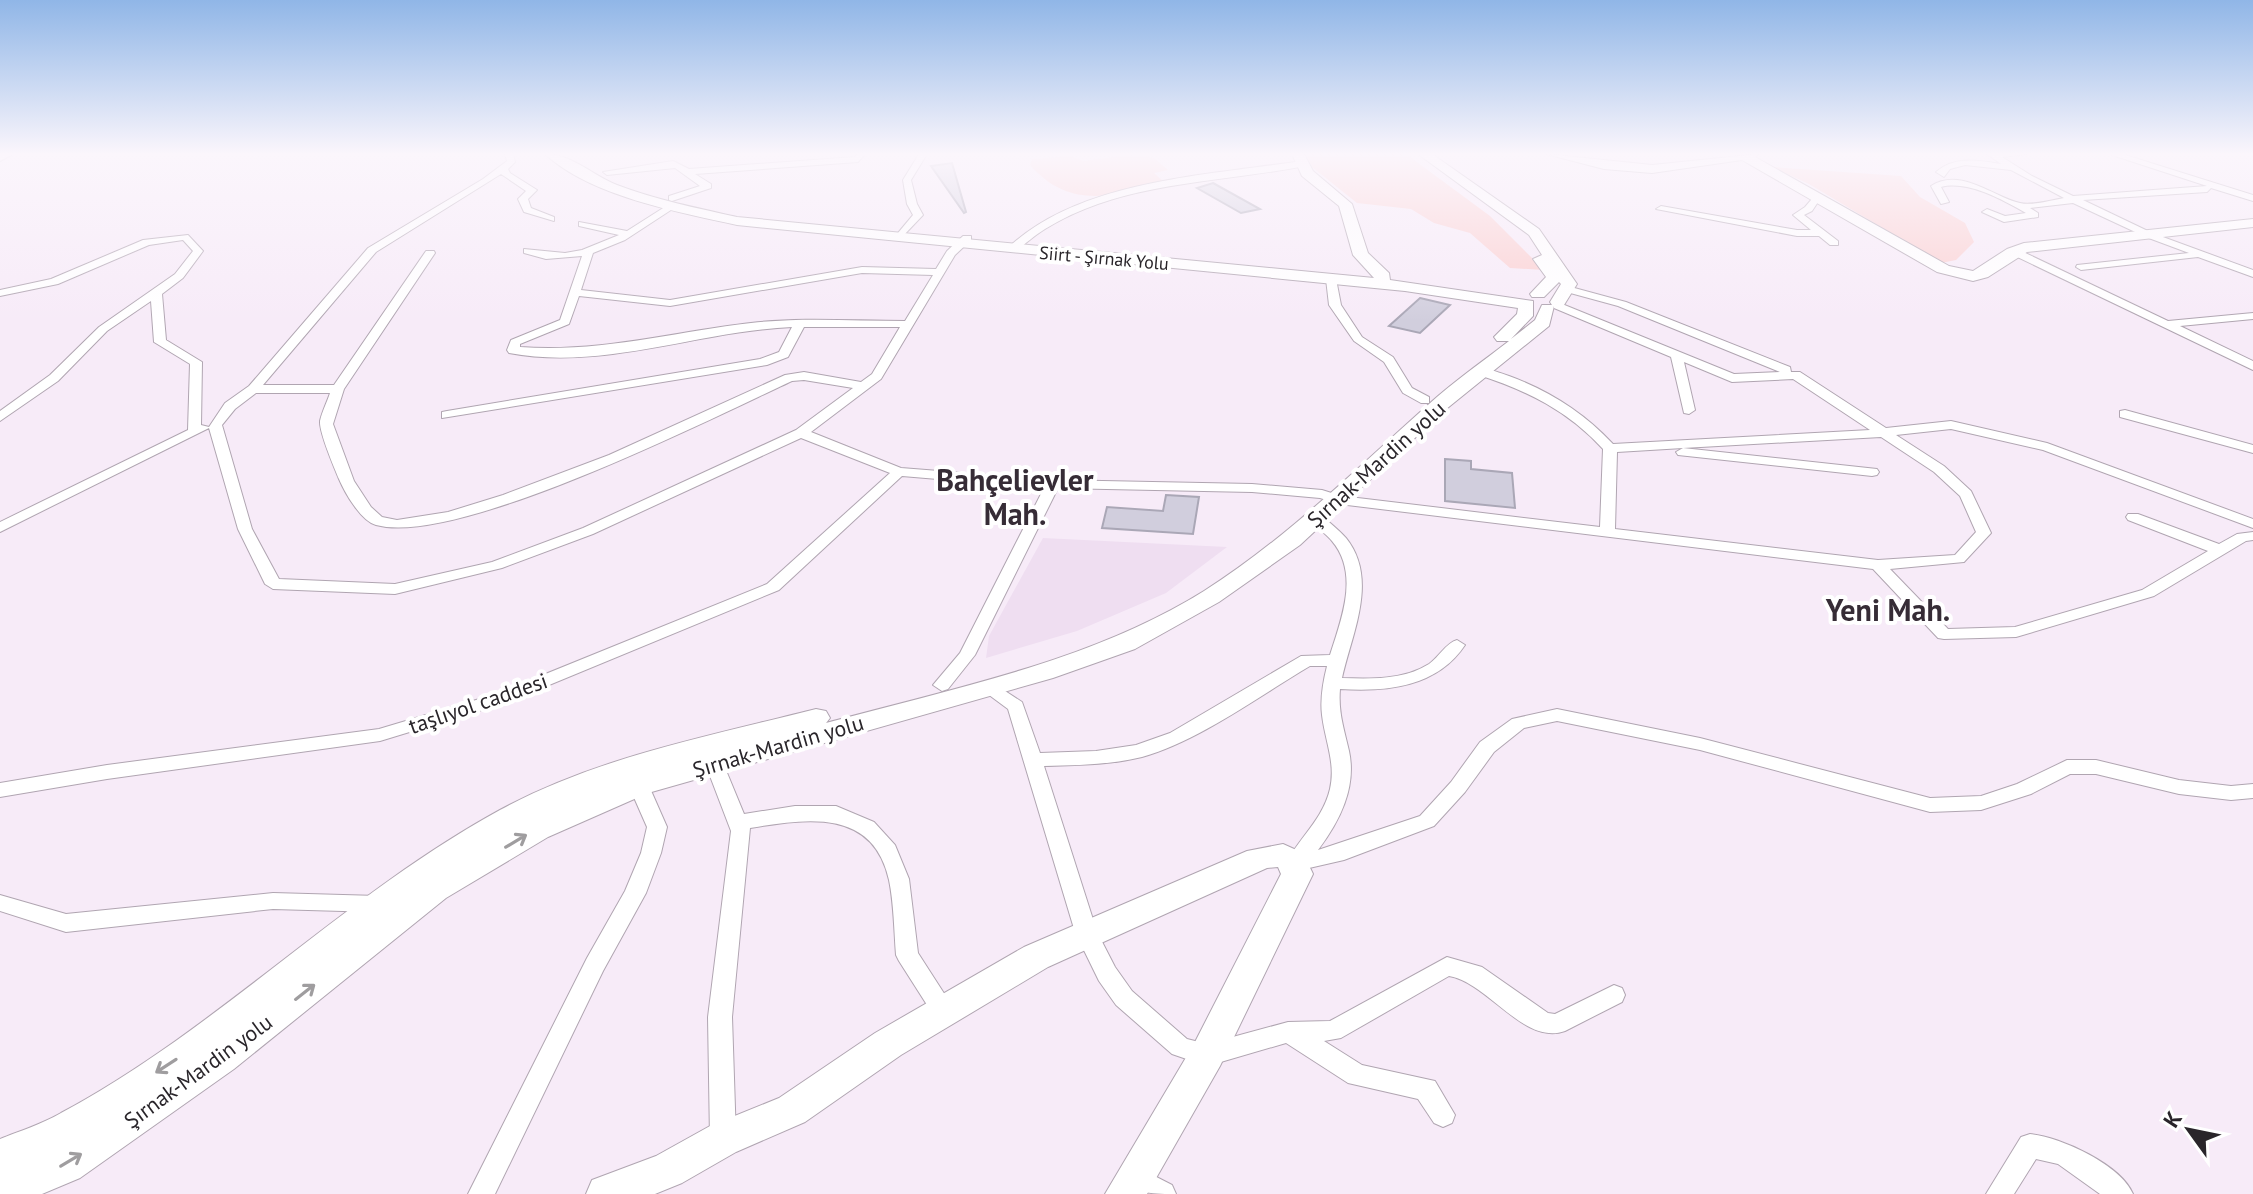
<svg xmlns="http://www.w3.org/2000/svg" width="2253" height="1194" font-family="'PT Sans',sans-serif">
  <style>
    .built { fill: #efdef1 }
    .green { fill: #fbd0d1 }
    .building { fill: #d1cedd; stroke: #aaa7b6; stroke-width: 2 }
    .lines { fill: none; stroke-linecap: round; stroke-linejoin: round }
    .street-casing { stroke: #b0a5b1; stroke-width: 2 }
    .secondary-casing { stroke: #b0a5b1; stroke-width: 2 }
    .street { fill: #fff; fill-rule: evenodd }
    .secondary { fill: #fff; fill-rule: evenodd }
    .oneway { stroke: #9f9d9f }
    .labels { text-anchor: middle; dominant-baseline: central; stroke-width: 8; stroke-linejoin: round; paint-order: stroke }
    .far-street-label { font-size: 18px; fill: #29252a; stroke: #fff }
    .street-label { font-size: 22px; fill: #29252a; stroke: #fff }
    .district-label { font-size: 30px; font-weight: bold; fill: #362c36; stroke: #fff }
  </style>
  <rect width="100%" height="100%" fill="#f7ebf8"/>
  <!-- built -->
  <path class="built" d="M 1043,538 L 1227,547 L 1166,593 L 1077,631 L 986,658 L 989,636 Z"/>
  <!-- green -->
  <g class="green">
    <path d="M 1134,154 L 1154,158 L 1168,170 L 1154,173 L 1166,184 C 1112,195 1071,211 1030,165 L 1032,159 L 1071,156 L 1084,161 Z"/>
    <path d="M 1306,154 L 1406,154 L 1490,216 L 1544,270 L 1510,268 L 1470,233 L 1434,223 L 1411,209 L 1357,203 L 1312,167 Z"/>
    <path d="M 1772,167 L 1901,176 L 1920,197 L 1965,223 L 1974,242 L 1956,260 L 1941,263 L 1809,184 Z"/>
  </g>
  <!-- building -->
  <g class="building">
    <path d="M 952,163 L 966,212 L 964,213 L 931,166 Z"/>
    <path d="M 1213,183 L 1260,209 L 1241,213 L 1197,188 Z"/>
    <path d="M 1420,298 L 1450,305 L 1420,333 L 1389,326 Z"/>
    <path d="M 1445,459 L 1471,461 L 1471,469 L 1512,473 L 1515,508 L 1445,501 Z"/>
    <path d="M 1166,495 L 1199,497 L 1193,534 L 1102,528 L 1107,507 L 1163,511 Z"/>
  </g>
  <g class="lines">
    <defs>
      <g id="street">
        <path d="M 505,154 L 513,154 L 515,162 L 508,169 L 510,173 L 537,190 L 528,199 L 531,208 L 554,217 L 554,221 L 524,212 L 518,199 L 526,191 L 501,174 L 376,252 L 263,385 L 334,385 L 426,251 L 434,251 L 435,253 L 344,389 L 333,424 L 354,481 L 371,507 L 382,517 L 397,520 L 448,512 L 503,495 L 609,455 L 785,375 L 804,372 L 861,382 L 872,374 L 900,327 L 804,327 L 788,357 L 767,365 L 442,418 L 442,412 L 447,411 L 760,359 L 779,352 L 792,327 C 699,331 602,371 509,353 L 507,350 L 511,340 L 560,320 L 582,256 L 546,259 L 524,253 L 524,249 L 565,253 L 582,250 L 619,235 L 579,226 L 579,222 L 627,231 L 671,203 L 676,206 L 674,208 L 625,240 L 593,253 L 581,290 L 670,300 L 862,267 L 936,269 L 947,251 L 963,236 L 971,236 L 971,240 L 955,255 L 881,379 L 811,432 L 901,468 L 1053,480 L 1252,484 L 1322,490 L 1341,496 L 1600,527 L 1603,449 C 1568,411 1528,391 1479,375 L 1479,369 C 1489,368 1499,373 1509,376 C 1550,391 1583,412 1613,444 L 1870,430 L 1793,379 L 1732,382 L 1684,362 L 1695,410 L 1689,414 L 1684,413 L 1671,357 L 1554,308 L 1554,304 L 1562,304 L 1734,374 L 1780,372 L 1618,306 L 1563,291 L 1563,287 L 1567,286 L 1626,302 L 1790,367 L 1791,372 L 1800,372 L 1886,428 L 1951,421 L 2047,443 L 2253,519 L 2253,528 L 2043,450 L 1951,429 L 1896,435 L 1944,466 L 1971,491 L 1991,533 L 1964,562 L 1890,569 L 1948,629 L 2015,627 L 2142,590 L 2208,551 L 2128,520 L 2126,517 L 2128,514 L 2138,514 L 2219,544 L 2237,534 L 2253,532 L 2253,540 L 2246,541 L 2154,596 L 2016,637 L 1944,639 L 1938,638 L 1873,569 L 1339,504 L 1320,498 L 1252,492 L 1058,488 L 975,655 L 948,689 L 942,691 L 933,685 L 960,653 L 1044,488 L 902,476 L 779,590 L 508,702 L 380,741 L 107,779 L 0,797 L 0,783 L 107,765 L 379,729 L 496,694 L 767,584 L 890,473 L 801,438 L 593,534 L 502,568 L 395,594 L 273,589 L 265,584 L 238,529 L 209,428 L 0,532 L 0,522 L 188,430 L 190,364 L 154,342 L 151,301 L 107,331 L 58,381 L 0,421 L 0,411 L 50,375 L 99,327 L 175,274 L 193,251 L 183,240 L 149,245 L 58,284 L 0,296 L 0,290 L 51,279 L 143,240 L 188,235 L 203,251 L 183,278 L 162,294 L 166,340 L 202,362 L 201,425 L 209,427 L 225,403 L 249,386 L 368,248 L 483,179 L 507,161 ZM 862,273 L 933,275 L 905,321 C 853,321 802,317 751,323 C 673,332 599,353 520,347 L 520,344 L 569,324 L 579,296 L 670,306 ZM 804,380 L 853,388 L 796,430 L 583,528 L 492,562 L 395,584 L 279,579 L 252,529 L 222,425 L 235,409 L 256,393 L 330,393 C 327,402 322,412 320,421 C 319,432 334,467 339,479 C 345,493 361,521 376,525 C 457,547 710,419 792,381 ZM 1881,437 L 1934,472 L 1960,496 L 1976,532 L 1955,555 L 1878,560 L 1615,529 L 1617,452 L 1683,448 L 1676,452 L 1678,455 L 1872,476 L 1877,475 L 1879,472 L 1877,469 L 1683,448 Z"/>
        <path d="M 857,154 L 865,154 L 858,162 L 695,174 L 711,184 L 711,188 L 672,201 L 669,200 L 669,196 L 700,186 L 675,168 L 607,175 L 603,172 L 673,161 L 689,169 L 855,157 Z"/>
        <path d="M 919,154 L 927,154 L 911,180 L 917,204 L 923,215 L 903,236 L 898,233 L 913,215 L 907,204 L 903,180 Z"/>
        <path d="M 1987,154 L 2026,154 L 2002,157 L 2032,176 L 2073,196 L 2207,186 L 2109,154 L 2122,154 L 2253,195 L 2253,201 L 2211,188 L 2207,192 L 2083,200 L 2152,233 L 2253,270 L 2253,277 L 2198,257 L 2081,270 L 2076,267 L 2077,265 L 2189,253 L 2146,237 L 2073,203 L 2030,208 L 2038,213 L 2038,217 L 2004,222 L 1982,212 L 1987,209 L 2005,216 L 2026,213 C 2003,200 1968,180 1941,187 L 1949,202 L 1941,204 L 1931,186 C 1961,167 1993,197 2020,203 C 2033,206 2052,200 2064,198 L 2011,170 L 1965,165 L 1950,169 L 1944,177 L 1936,172 C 1954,156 1978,160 2001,164 Z"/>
        <path d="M 1302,161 L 1305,162 L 1305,166 C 1219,183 1122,181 1045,229 C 1035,235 1025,244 1016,251 L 1007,249 C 1077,180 1209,175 1302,161 Z"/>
        <path d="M 1817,193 L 1822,196 L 1812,211 L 1804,215 L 1838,241 L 1838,245 L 1830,245 L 1819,236 L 1797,236 L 1656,209 L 1661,206 L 1797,230 L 1811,230 L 1793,215 L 1805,207 Z"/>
        <path d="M 2009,249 L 2017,249 L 2168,321 L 2253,313 L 2253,319 L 2180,326 L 2253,361 L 2253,370 L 2009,253 Z"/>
        <path d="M 1331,276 L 1336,279 L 1341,305 L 1362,337 L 1393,357 L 1412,388 L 1429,397 L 1429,403 L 1421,403 L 1403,393 L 1384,362 L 1354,341 L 1329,305 L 1326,279 Z"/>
        <path d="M 2125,410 L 2253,445 L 2253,453 L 2120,417 L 2120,411 Z"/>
        <path d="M 1317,515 L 1322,516 C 1330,523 1339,530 1346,538 C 1379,579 1352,633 1342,678 C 1370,679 1404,680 1429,664 C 1439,657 1446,643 1457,640 L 1465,645 C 1437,687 1388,692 1340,689 C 1338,712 1344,729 1349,751 C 1357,788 1339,822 1318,850 L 1420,816 L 1451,782 L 1480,742 L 1512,719 L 1557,709 L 1700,738 L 1930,798 L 1981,796 L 2017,784 L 2067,760 L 2096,760 L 2179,780 L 2231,786 L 2253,784 L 2253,798 L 2231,800 L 2179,794 L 2096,774 L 2070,774 L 2031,794 L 1981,810 L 1930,812 L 1700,750 L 1557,721 L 1524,728 L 1494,752 L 1465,792 L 1434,826 L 1344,860 L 1296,871 L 1289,869 L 1286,863 C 1300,837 1323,819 1330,789 C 1336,763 1325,741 1322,715 C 1320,699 1323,682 1327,666 L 1310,666 C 1259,696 1199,741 1142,757 C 1110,765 1077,765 1044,766 L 1097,932 L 1115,967 L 1132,991 L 1187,1039 L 1207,1044 L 1288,1022 L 1330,1021 L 1447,957 L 1482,967 L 1548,1013 L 1555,1014 L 1614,985 L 1622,988 L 1625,995 L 1622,1002 L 1565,1031 C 1524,1046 1489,983 1449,976 L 1341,1038 L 1324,1041 L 1362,1065 L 1435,1081 L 1455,1115 L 1452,1123 L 1443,1127 L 1434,1123 L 1418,1099 L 1348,1083 L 1286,1043 L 1207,1066 L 1172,1054 L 1116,1005 L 1099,981 L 1075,932 L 1008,709 L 981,689 L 984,685 L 996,685 L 1022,702 L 1040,753 L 1096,751 L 1136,745 L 1170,733 L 1301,656 L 1330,655 C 1341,620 1360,574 1332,541 C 1325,533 1316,527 1310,519 Z"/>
        <path d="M 714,756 L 721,758 L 723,763 L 744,814 L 795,806 L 836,806 L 874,822 L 895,845 L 909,879 L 918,953 L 956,1012 L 952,1019 L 944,1022 L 936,1019 L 899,961 L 896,955 C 894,930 894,904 889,880 C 873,807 805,819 750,828 L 732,1017 L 736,1139 L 732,1147 L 723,1151 L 714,1147 L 710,1139 L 708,1017 L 731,831 L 705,763 L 707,758 Z"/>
        <path d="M 635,770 L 642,772 L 645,777 L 667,827 L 661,853 L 646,893 L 603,971 L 495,1194 L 468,1194 L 587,958 L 625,891 L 641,853 L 647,827 L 625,777 L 628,772 Z"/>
        <path d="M 273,893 L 378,896 L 386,898 L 389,904 L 386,910 L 378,912 L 273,909 L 66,932 L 0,911 L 0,895 L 66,914 Z"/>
        <path d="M 2030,1134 C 2061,1137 2121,1165 2133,1194 L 2100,1194 L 2058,1164 L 2036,1159 L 2014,1194 L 1986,1194 L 2021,1137 Z"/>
        <path d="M 1135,1166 L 1172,1185 L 1176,1194 C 1157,1194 1131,1194 1122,1179 L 1126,1170 Z"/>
      </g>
      <g id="secondary">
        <path d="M 0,154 L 13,154 L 0,161 Z"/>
        <path d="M 545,154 C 572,154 592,175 617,185 C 656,200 697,208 737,217 L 1374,278 L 1353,255 L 1339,206 L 1302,176 L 1292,154 L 1304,154 L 1313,171 L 1352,204 L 1368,253 L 1389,273 L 1390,280 L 1533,301 L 1533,316 L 1511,339 L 1535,320 L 1542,305 L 1552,305 L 1550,302 L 1561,284 L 1559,282 L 1544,297 L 1532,297 L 1530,294 L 1546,277 L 1533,259 L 1542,255 L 1529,235 L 1418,154 L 1432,154 L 1539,229 L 1577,284 L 1564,305 L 1554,306 L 1549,326 L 1445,410 L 1300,545 L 1219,602 L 1135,649 L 1053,678 L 648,793 L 548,837 L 446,898 L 234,1069 L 80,1178 L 42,1194 L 0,1194 L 0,1139 C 20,1131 42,1124 61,1113 C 218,1029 343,896 500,810 C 597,757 710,736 816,709 L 826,711 L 830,718 L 826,723 C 954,688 1090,662 1204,591 C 1286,539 1355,470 1428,405 C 1453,382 1482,362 1509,341 L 1497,341 L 1494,337 L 1517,314 L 1518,308 L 1405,291 L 737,225 C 678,212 590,196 545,154 Z"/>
        <path d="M 1546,154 L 1652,165 L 1759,154 L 1755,157 L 1949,266 L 1973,271 L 2007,249 L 2024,243 L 2253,219 L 2253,227 L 2027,252 L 1988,277 L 1973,281 L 1937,272 L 1742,160 L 1652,173 L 1604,169 Z"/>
        <path d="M 1283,844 L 1303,853 L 1313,874 L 1220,1066 L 1147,1194 L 1105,1194 L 1194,1044 L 1281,874 L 1278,867 L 1267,868 L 1048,967 L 901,1055 L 805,1122 L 736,1152 L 682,1183 L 655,1194 L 586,1194 L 592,1180 L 656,1156 L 710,1126 L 779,1098 L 875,1033 L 1024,947 L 1247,851 Z"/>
      </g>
    </defs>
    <!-- street casing -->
    <use href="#street" class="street-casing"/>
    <!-- secondary casing -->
    <use href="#secondary" class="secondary-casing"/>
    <!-- street -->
    <use href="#street" class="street"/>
    <!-- secondary -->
    <use href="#secondary" class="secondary"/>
  </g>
  <!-- one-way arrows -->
  <defs><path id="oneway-shaft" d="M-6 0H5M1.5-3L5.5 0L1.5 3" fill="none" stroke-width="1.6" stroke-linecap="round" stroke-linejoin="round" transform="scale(2)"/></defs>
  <g class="oneway">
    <use href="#oneway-shaft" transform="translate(516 841) rotate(-31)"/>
    <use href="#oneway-shaft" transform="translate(305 992) rotate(-38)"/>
    <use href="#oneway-shaft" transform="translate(166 1066) rotate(147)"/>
    <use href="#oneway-shaft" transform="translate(71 1160) rotate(-31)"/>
  </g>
  <!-- sky -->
  <linearGradient id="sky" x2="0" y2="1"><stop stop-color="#90b6e7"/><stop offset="0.48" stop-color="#fbf6fc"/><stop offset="1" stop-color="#fbf6fc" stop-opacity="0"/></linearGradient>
  <rect width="2253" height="321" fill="url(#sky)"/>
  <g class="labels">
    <!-- far-street labels -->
    <g class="far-street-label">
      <text transform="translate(1104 258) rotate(5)">Siirt - Şırnak Yolu</text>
    </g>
    <!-- street labels -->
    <g class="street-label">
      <text transform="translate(1376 464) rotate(-42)">Şırnak-Mardin yolu</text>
      <text transform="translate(478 703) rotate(-19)">taşlıyol caddesi</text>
      <text transform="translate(778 746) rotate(-16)">Şırnak-Mardin yolu</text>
      <text transform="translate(198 1071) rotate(-36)">Şırnak-Mardin yolu</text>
    </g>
    <!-- district labels -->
    <g class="district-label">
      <text x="1015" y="479">Bahçelievler<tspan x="1015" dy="34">Mah.</tspan></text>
      <text x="1888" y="609">Yeni Mah.</text>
    </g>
  </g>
  <!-- north arrow -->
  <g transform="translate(2189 1130) rotate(303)" stroke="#ffffff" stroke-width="6" paint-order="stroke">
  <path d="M0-6L14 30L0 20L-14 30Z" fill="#29252a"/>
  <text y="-12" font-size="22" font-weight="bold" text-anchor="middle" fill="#29252a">K</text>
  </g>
</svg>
